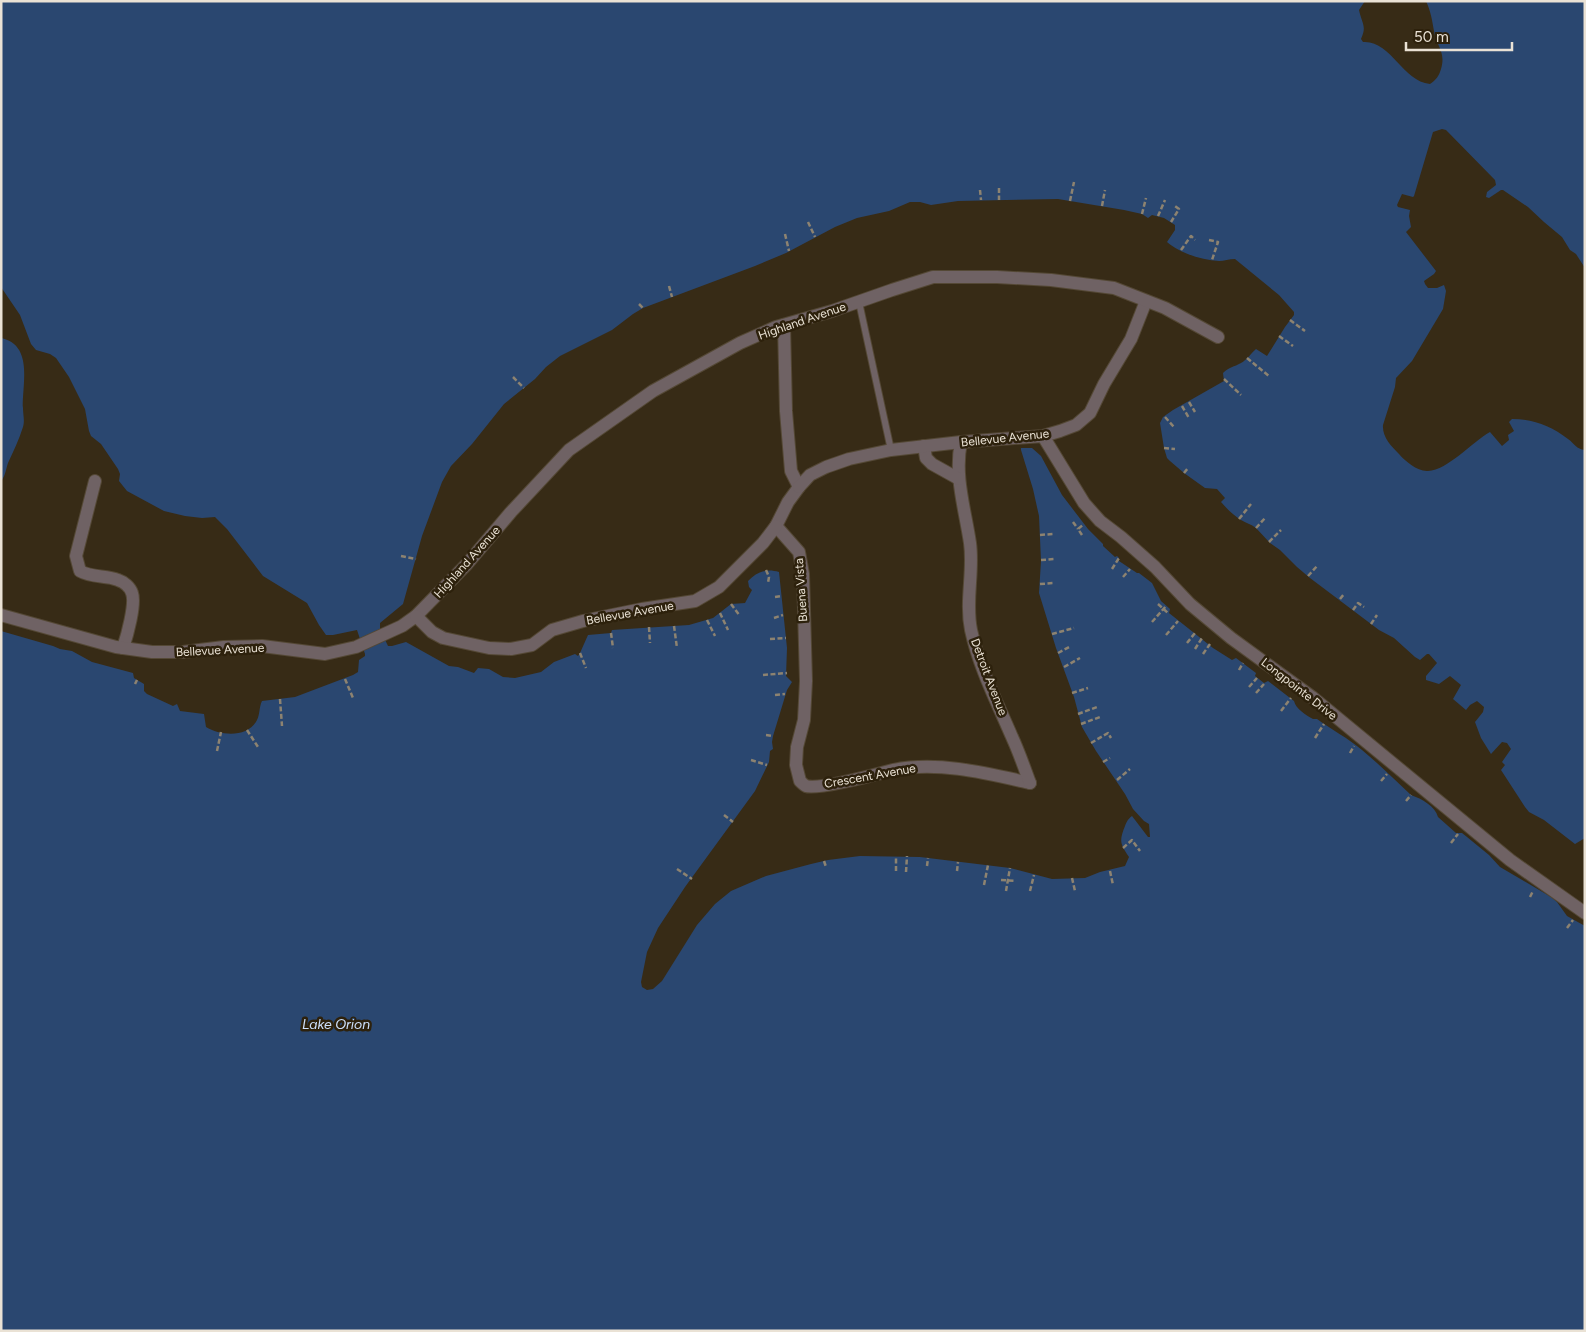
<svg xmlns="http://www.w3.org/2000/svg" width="1586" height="1332" font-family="Figtree,sans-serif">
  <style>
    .water { fill: #2a4770 }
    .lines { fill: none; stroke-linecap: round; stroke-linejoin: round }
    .lane-casing { stroke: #544835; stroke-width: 8 }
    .street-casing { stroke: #544835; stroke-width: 14 }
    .path { stroke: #8d8371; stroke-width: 2.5; stroke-dasharray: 5 2.5; stroke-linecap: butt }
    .lane { stroke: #6f6264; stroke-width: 6 }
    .street { stroke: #6f6264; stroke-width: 12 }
    .labels { text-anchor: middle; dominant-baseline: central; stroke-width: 5; stroke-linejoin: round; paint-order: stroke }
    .street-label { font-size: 12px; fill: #eae2d5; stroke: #2d210c }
    .water-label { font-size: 14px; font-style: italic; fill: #cde0fc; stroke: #2d210c }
  </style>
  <rect width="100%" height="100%" fill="#372b16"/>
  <!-- water -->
  <g class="water">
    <path d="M 1,1 L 1365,1 L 1359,10 C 1362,24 1367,26 1361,39 L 1363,42 C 1391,40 1402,81 1430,84 C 1436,80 1439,76 1441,69 C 1446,52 1437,47 1434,31 C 1432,20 1431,12 1426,1 L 1585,1 L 1585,268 L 1576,254 L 1570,250 L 1562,237 L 1544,222 L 1528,207 L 1503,190 L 1501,190 L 1489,198 L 1486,197 L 1487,192 L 1496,185 L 1495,180 L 1446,130 L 1442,129 L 1433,132 L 1414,196 L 1413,197 L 1402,194 L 1397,205 L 1398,207 L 1410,210 L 1409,216 L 1411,227 L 1406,232 L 1436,271 L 1434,274 L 1424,281 L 1425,284 L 1428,288 L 1437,288 L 1444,285 L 1446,291 L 1443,309 L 1412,361 L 1396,378 L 1395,387 L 1383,425 C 1382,437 1391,446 1399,454 C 1405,461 1418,472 1428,471 C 1448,470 1472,442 1490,432 L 1502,446 L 1509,440 L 1508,435 L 1514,431 L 1509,422 L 1512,419 C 1533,419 1551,426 1568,439 C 1575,444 1576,449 1585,450 L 1585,838 L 1575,844 L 1544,820 L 1529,812 L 1525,807 L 1501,770 L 1505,765 L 1502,762 L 1511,749 L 1507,743 L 1502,742 L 1491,754 L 1481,738 L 1475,722 L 1483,712 L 1484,707 L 1477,701 L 1470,705 L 1466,710 L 1453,699 L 1461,685 L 1450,676 L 1439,684 L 1426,680 L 1426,676 L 1437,663 L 1429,654 L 1427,654 L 1420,660 L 1415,657 L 1394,638 L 1379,630 L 1310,578 L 1297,567 L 1280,550 L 1270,543 L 1256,528 C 1251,524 1246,523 1241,520 C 1233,515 1227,509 1221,502 L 1225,498 L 1217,489 L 1205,488 L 1184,473 L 1170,461 L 1167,458 L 1164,448 L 1160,423 L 1163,417 L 1173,410 L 1224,381 L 1223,373 C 1229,367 1234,367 1241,363 C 1247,360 1251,353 1256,349 L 1267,356 L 1285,327 L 1294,315 L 1294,312 L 1279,295 L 1235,259 C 1229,259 1224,261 1219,261 C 1201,260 1180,253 1167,242 L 1175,230 L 1175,225 L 1164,218 L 1152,215 L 1148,218 L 1142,214 L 1124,210 L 1058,199 L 958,201 L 931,205 L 920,202 L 910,202 L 889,211 L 857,218 L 835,227 L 786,253 L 755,266 L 643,308 L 633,314 L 612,330 L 560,356 L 546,367 L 535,379 L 504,404 L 472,444 L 451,466 L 442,482 L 422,536 L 403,604 L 380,623 L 380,629 L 388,646 L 392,646 L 406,642 L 449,666 L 458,667 L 474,673 L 478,668 L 489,669 L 503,677 L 515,678 L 541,672 L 554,662 L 575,654 L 578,656 L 580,653 L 588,635 L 611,633 L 612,630 L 689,625 L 713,618 L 731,604 L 745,603 L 752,590 L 749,587 L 748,581 C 757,572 766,568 779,572 L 787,648 L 786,676 L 792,682 L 787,690 L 773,736 L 772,742 L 773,749 L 770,751 L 769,762 L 755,791 L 685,887 L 658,928 L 647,952 L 641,982 L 642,987 L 647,990 L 653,989 L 662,981 L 697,925 L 715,904 L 731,891 L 766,876 L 811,864 L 828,860 L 860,856 L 920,857 L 1010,868 L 1052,879 L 1085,878 L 1100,872 L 1125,866 L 1129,857 C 1120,844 1119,841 1125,826 C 1127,821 1128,819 1132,816 L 1148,837 L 1150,837 L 1149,824 L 1144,821 L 1133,809 L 1125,794 L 1096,751 L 1082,727 L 1074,697 L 1056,648 L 1039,593 L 1041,561 L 1039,516 L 1033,489 L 1021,450 L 1021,448 L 1032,448 L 1041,456 L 1062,495 L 1088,529 L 1103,544 L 1103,546 L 1115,557 L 1117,556 L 1119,558 L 1119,561 L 1137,573 L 1139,573 L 1152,583 L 1161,601 L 1170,609 L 1169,613 L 1213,648 L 1232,660 L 1236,658 L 1256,673 L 1255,676 L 1264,683 L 1268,681 L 1294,701 C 1296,709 1306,715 1313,719 L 1317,719 C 1332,730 1348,738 1362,750 C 1379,764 1395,780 1411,795 C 1422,799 1435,806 1438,817 L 1456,833 L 1462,833 L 1467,837 L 1489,855 L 1500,867 L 1551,897 L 1557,902 L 1567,916 L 1585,926 L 1585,1331 L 1,1331 L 1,631 L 53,646 L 60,649 L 72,651 L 92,662 L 133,673 L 134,678 L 144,684 L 144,691 L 147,694 L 173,706 L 177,704 L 180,711 L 204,714 L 206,727 C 221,736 248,738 257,720 C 260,714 259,707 262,701 L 295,697 L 353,675 L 358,672 L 359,660 L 365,656 L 365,654 L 357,630 L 333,635 L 326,635 L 319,625 L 307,603 L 263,576 L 227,529 L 215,517 L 202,518 L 185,516 L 164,511 L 127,491 L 119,481 L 120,474 L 118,469 L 101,444 L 91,436 L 89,431 L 85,409 L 69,377 L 56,358 L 50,354 L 36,350 L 31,344 L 20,315 L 1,287 Z"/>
    <path d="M 1,338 C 34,345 22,385 23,408 C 23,415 25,421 23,427 C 19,440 13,452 8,463 C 6,469 5,477 1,481 Z"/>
  </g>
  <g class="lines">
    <defs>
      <path id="lane" d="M 859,302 L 891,450"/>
      <g id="street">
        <path d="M 784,325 L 786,411 L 791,471 L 799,487 L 788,502 L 776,526 L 799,552 L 803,574 L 806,681 L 804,720 L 797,747 L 796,765 L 800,781 C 802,783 804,785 806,786 C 818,790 878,774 893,770 C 938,761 986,773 1030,783"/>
        <path d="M 1043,436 L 1084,503 L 1100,521 L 1121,537 L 1155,567 L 1190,604 L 1231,638 L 1312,697 L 1510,860 L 1585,913"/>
        <path d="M 961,442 C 954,476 965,509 970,543 C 974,572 965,601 971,630 C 979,667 997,702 1012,737 C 1019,752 1024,767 1030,783"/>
        <path d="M 924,446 L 926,458 L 932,464 L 959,479"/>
        <path d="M 95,481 L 76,556 L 80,571 C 92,578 106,575 118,580 C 124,582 130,587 132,593 C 136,604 127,636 123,648"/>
        <path d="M 799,487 L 810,475 L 826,467 L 849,459 L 891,450 L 961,442 L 1043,436 L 1060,431 L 1076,425 L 1090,413 L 1104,384 L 1131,339 L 1146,301"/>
        <path d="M 1,615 L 116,647 L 152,652 L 183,652 L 224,647 L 262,646 L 325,654 L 356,647 L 402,626 L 416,616 L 467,564 L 511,512 L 569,450 L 653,391 L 740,343 L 776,327 L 832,311 L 892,290 L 933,277 L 997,277 L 1051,280 L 1114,288 L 1165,308 L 1218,337"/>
        <path d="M 416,616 L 432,632 L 443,638 L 489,648 L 511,649 L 532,645 L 552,630 L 583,621 L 642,609 L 695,601 L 719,587 L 763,543 L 776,526"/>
      </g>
    </defs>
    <!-- lane casing -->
    <use href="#lane" class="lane-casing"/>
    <!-- street casing -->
    <use href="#street" class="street-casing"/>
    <!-- path -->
    <g class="path">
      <path d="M 999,188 L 999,200"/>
      <path d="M 980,190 L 981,200"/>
      <path d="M 1070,201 L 1074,182"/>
      <path d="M 1102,206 L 1105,190"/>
      <path d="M 1142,214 L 1146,198"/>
      <path d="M 1158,216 L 1165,200"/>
      <path d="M 808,222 L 815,237"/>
      <path d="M 1171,222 L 1179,209 L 1175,206"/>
      <path d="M 785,234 L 789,251"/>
      <path d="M 1209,240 L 1218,242 L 1212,260"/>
      <path d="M 1181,250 L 1191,236 L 1195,240"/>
      <path d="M 669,286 L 672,297"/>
      <path d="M 639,304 L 643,308"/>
      <path d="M 1290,320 L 1305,331"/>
      <path d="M 1279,336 L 1293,346"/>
      <path d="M 1247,358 L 1269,376"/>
      <path d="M 513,377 L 524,388"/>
      <path d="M 1224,379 L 1241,395"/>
      <path d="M 1189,402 L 1195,412"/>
      <path d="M 1182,406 L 1189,418"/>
      <path d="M 1165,417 L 1174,427"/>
      <path d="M 1164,448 L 1175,449"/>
      <path d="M 1184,473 L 1188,468"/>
      <path d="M 1239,519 L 1251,504"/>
      <path d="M 1073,522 L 1078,529"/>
      <path d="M 1256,528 L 1266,517"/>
      <path d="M 1040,535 L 1053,534"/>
      <path d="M 1082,535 L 1078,529 L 1084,524"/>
      <path d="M 1269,542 L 1281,530"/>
      <path d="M 401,556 L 416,559"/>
      <path d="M 1041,560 L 1055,559"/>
      <path d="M 1112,569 L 1119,558"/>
      <path d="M 766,570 L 769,577 L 768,583"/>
      <path d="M 1308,576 L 1318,565"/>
      <path d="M 1123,577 L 1130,569"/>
      <path d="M 1040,584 L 1054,583"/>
      <path d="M 775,597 L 782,596"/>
      <path d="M 1340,599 L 1344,594"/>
      <path d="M 731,604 L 740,616"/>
      <path d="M 1158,604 L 1169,614"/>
      <path d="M 1353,610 L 1358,603 L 1364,607"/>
      <path d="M 720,613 L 728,630"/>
      <path d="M 774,618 L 783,615"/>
      <path d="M 707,620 L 715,636"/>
      <path d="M 1152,622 L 1166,606"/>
      <path d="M 1371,624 L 1377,615"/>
      <path d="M 674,626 L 677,648"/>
      <path d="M 649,627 L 650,643"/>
      <path d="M 611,633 L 613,648"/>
      <path d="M 1052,634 L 1074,628"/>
      <path d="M 1166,635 L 1178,621"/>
      <path d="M 770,639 L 786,638"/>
      <path d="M 1187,643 L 1195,633"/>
      <path d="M 1195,649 L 1202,638"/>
      <path d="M 580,653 L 586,668"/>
      <path d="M 1058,653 L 1071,646"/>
      <path d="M 1203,654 L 1210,644"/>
      <path d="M 1064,667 L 1080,658"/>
      <path d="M 1239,670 L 1243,663"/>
      <path d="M 763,675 L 787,673"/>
      <path d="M 345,679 L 353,698"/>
      <path d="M 135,684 L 137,680"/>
      <path d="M 1249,687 L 1257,678"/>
      <path d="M 1072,693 L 1088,688"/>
      <path d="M 1256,693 L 1264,684"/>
      <path d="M 775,695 L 785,694"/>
      <path d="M 280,699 L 282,726"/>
      <path d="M 1281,711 L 1291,698"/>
      <path d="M 1078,714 L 1097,707"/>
      <path d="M 1081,724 L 1100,717"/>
      <path d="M 247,730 L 258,747"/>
      <path d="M 766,735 L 773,736"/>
      <path d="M 1315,738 L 1324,724"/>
      <path d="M 1091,743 L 1108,733 L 1111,738"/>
      <path d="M 217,751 L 221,732"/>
      <path d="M 1350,753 L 1354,746"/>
      <path d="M 751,760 L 767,765"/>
      <path d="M 1103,762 L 1110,758"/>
      <path d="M 1117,780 L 1130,769"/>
      <path d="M 1381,781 L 1387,774"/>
      <path d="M 1406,801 L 1411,795"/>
      <path d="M 724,815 L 733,822"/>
      <path d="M 1451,843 L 1458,834"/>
      <path d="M 1123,848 L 1132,840 L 1140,851"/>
      <path d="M 824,861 L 826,867"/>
      <path d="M 927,866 L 928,858"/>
      <path d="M 677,869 L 692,879"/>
      <path d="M 896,871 L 896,856"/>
      <path d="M 957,871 L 958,862"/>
      <path d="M 1110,871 L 1113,885"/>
      <path d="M 906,872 L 907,856"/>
      <path d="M 1072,878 L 1075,891"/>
      <path d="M 1001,880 L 1016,881"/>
      <path d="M 984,885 L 988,865"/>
      <path d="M 1006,891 L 1010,868"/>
      <path d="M 1030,891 L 1034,875"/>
      <path d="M 1530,897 L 1533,891"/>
      <path d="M 1567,928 L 1573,920"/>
    </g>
    <!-- lane -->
    <use href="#lane" class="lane"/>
    <!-- street -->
    <use href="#street" class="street"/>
  </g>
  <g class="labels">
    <!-- street labels -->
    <g class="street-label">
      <text transform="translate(802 321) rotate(-19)">Highland Avenue</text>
      <text transform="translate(1005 438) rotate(-6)">Bellevue Avenue</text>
      <text transform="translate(467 562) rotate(-48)">Highland Avenue</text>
      <text transform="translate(801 590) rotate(-94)">Buena Vista</text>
      <text transform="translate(630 613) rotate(-10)">Bellevue Avenue</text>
      <text transform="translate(220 650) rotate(-3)">Bellevue Avenue</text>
      <text transform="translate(989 677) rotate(69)">Detroit Avenue</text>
      <text transform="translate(1299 689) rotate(38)">Longpointe Drive</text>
      <text transform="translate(870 776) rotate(-10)">Crescent Avenue</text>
    </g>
    <!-- water labels -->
    <g class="water-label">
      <text x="336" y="1024">Lake Orion</text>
    </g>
  </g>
  <!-- border -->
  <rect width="1586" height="1332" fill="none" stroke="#eae2d5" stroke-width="5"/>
  <!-- scale -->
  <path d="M1406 42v8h106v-8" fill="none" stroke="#eae2d5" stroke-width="2.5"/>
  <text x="1414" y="42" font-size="15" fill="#eae2d5" stroke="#2d210c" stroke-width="4" paint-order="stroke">50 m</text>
</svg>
